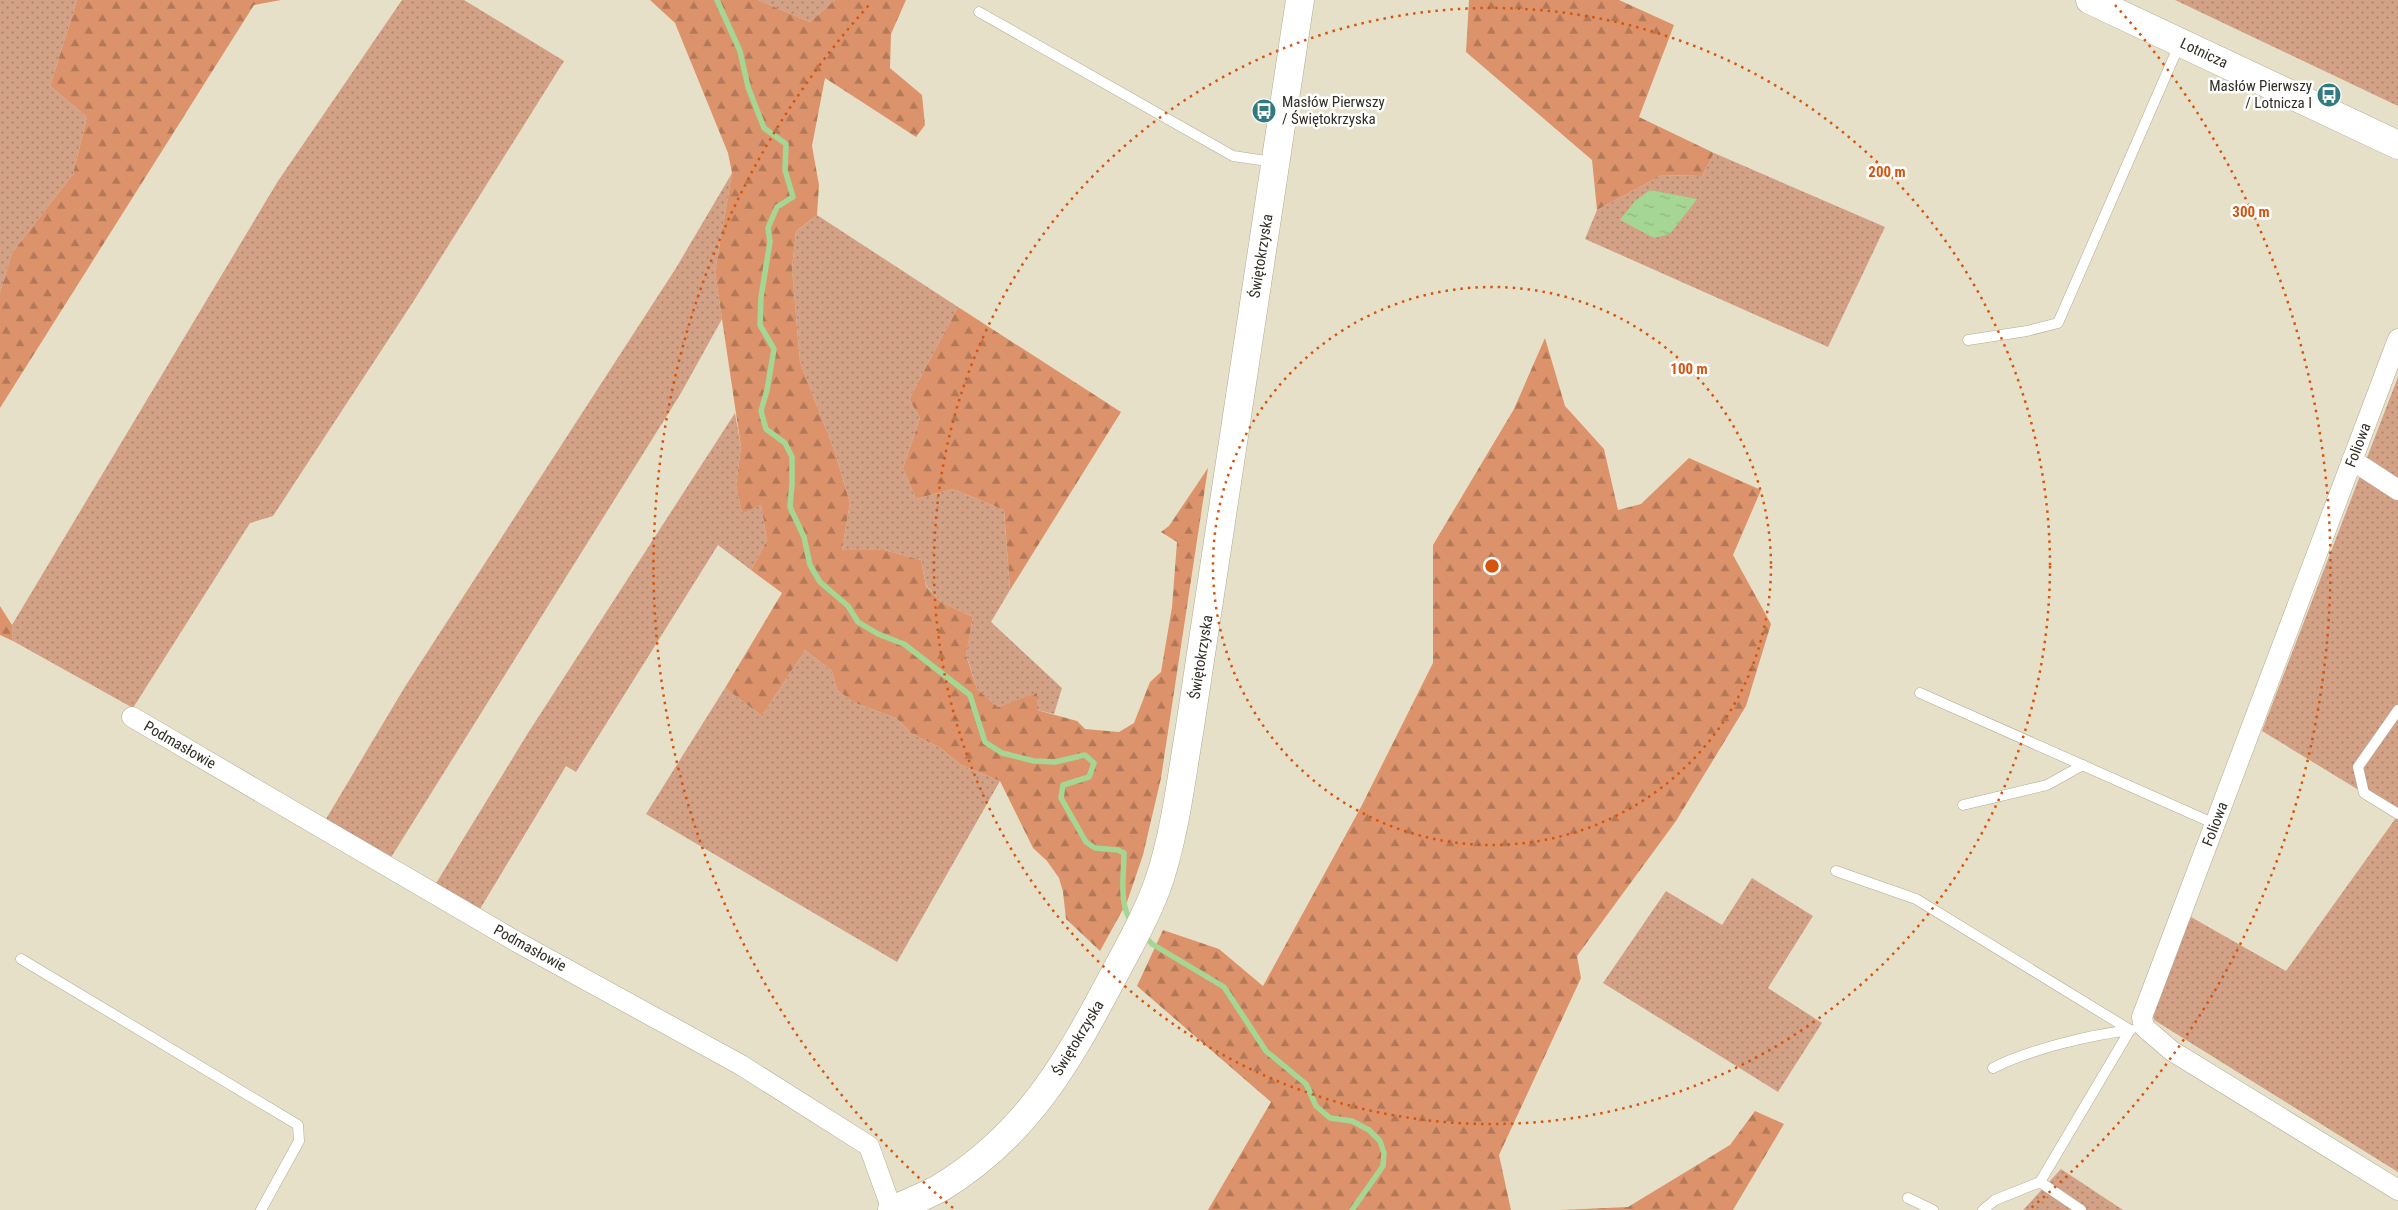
<svg xmlns="http://www.w3.org/2000/svg" width="2398" height="1210" font-family="'Roboto Condensed',sans-serif">
  <style>
    .green { fill: url(#green-dots) }
    .forest { fill: url(#forest-firs) }
    .water { fill: url(#water-ripples) }
    .lines { fill: none; stroke-linecap: round; stroke-linejoin: round }
    .stream { stroke: #a6d693; stroke-width: 5.5 }
    .lane-casing { stroke: #b1aa93; stroke-width: 11 }
    .street-casing { stroke: #b1aa93; stroke-width: 21 }
    .secondary-casing { stroke: #b1aa93; stroke-width: 29 }
    .lane { stroke: #fff; stroke-width: 10 }
    .street { stroke: #fff; stroke-width: 20 }
    .secondary { stroke: #fff; stroke-width: 28 }
    .ring { fill: none; stroke: #d6550e; stroke-width: 2.5; stroke-dasharray: 2.5 5 }
    .labels { text-anchor: middle; dominant-baseline: central; stroke-width: 5; stroke-linejoin: round; paint-order: stroke }
    .street-label { font-size: 15px; fill: #312e25; stroke: #fff }
    .poi-label { font-size: 15px; fill: #312e25; stroke: #fff; text-anchor: end }
    .centre { fill: #d6550e; stroke: #fff; stroke-width: 2.5 }
    .ring-label { font-size: 15px; text-anchor: middle; font-weight: bold; fill: #d6550e; stroke: #fff; stroke-width: 5; stroke-linejoin: round; paint-order: stroke }
  </style>
  <defs>
    <pattern id="green-dots" width="8" height="8" patternUnits="userSpaceOnUse" patternTransform="scale(1.25)"><rect width="8" height="8" fill="#d2a186"/><path d="M2 2h.1M6 6h.1" fill="none" stroke="#ab846d" stroke-width="1.8" stroke-linecap="round"/></pattern>
    <pattern id="forest-firs" width="22" height="20" patternUnits="userSpaceOnUse" patternTransform="scale(1.25)"><rect width="22" height="20" fill="#dc936b"/><path d="M5 1l3.5 6h-7zM16 11l3.5 6h-7z" fill="#b37858"/></pattern>
    <pattern id="water-ripples" width="26" height="14" patternUnits="userSpaceOnUse" patternTransform="scale(1.25)"><rect width="26" height="14" fill="#a6d693"/><path d="M2 4q2-2 4 0t4 0M15 11q2-2 4 0t4 0" fill="none" stroke="#8fb87f"/></pattern>
  </defs>
  <rect width="100%" height="100%" fill="#e7e0c8"/>
  <!-- green -->
  <g class="green">
    <path d="M 0,0 L 77,0 L 50,86 L 87,117 L 73,174 L 12,253 L 0,292 Z"/>
    <path d="M 402,0 L 464,0 L 564,61 L 413,302 L 273,516 L 250,523 L 133,708 L 13,641 L 12,625 L 278,181 Z"/>
    <path d="M 758,0 L 835,0 L 810,22 Z"/>
    <path d="M 2175,0 L 2398,0 L 2398,106 Z"/>
    <path d="M 1714,153 L 1885,227 L 1828,347 L 1585,239 L 1597,210 L 1662,175 L 1702,176 Z"/>
    <path d="M 732,173 L 715,272 L 722,319 L 681,393 L 390,859 L 435,885 L 528,733 L 735,413 L 741,447 L 736,485 L 742,512 L 761,505 L 767,540 L 751,570 L 718,545 L 576,772 L 566,766 L 477,914 L 323,824 L 406,685 L 676,268 Z"/>
    <path d="M 817,215 L 958,307 L 909,399 L 920,418 L 903,468 L 916,499 L 953,489 L 1004,510 L 1010,590 L 991,622 L 1062,688 L 1054,714 L 1037,710 L 1037,694 L 998,707 L 977,689 L 966,654 L 973,617 L 941,602 L 926,585 L 921,560 L 884,550 L 842,550 L 850,503 L 835,452 L 800,362 L 792,268 L 796,231 Z"/>
    <path d="M 2398,377 L 2398,814 L 2262,731 Z"/>
    <path d="M 805,650 L 832,671 L 837,690 L 855,703 L 896,718 L 912,734 L 939,747 L 961,765 L 1000,781 L 897,962 L 646,814 L 725,688 L 762,716 Z"/>
    <path d="M 2398,815 L 2398,1172 L 2154,1020 L 2152,1011 L 2191,917 L 2286,971 Z"/>
    <path d="M 1752,878 L 1813,916 L 1768,988 L 1822,1023 L 1778,1092 L 1603,983 L 1666,891 L 1722,925 Z"/>
    <path d="M 2061,1169 L 2123,1210 L 2023,1210 Z"/>
  </g>
  <!-- forest -->
  <g class="forest">
    <path d="M 77,0 L 281,0 L 254,5 L 0,408 L 0,292 L 12,253 L 73,174 L 87,117 L 50,86 Z"/>
    <path d="M 650,0 L 758,0 L 810,22 L 835,0 L 906,0 L 891,34 L 890,68 L 922,95 L 925,125 L 916,137 L 825,78 L 812,146 L 819,185 L 817,215 L 796,231 L 792,268 L 800,362 L 835,452 L 850,503 L 842,550 L 884,550 L 921,560 L 926,586 L 941,602 L 973,617 L 966,655 L 977,689 L 998,707 L 1037,693 L 1037,710 L 1077,721 L 1085,729 L 1119,732 L 1134,723 L 1150,682 L 1161,672 L 1172,607 L 1177,542 L 1161,532 L 1169,526 L 1208,468 L 1161,778 L 1143,855 L 1127,902 L 1100,951 L 1066,919 L 1063,892 L 1059,878 L 1047,861 L 1033,848 L 1000,781 L 961,765 L 939,747 L 912,734 L 896,718 L 855,703 L 837,690 L 832,671 L 805,650 L 762,716 L 725,688 L 782,593 L 751,570 L 767,540 L 761,505 L 742,513 L 736,485 L 741,447 L 715,272 L 732,173 L 728,153 L 675,23 Z"/>
    <path d="M 1469,0 L 1619,0 L 1674,25 L 1639,117 L 1714,153 L 1702,176 L 1662,175 L 1597,210 L 1592,160 L 1466,52 Z"/>
    <path d="M 958,307 L 1121,412 L 1010,590 L 1004,510 L 953,489 L 916,499 L 903,468 L 920,418 L 909,399 Z"/>
    <path d="M 1545,338 L 1565,406 L 1604,449 L 1618,510 L 1641,504 L 1689,458 L 1761,490 L 1733,555 L 1771,624 L 1746,706 L 1676,821 L 1577,956 L 1581,978 L 1499,1155 L 1511,1210 L 1208,1210 L 1271,1102 L 1137,986 L 1163,930 L 1219,949 L 1263,986 L 1361,807 L 1433,663 L 1433,545 L 1514,409 Z"/>
    <path d="M 0,606 L 12,625 L 13,641 L 0,635 Z"/>
    <path d="M 1755,1111 L 1784,1124 L 1733,1210 L 1560,1210 L 1628,1207 L 1730,1145 Z"/>
  </g>
  <!-- water -->
  <path class="water" d="M 1650,190 L 1697,199 L 1670,234 L 1654,238 L 1620,220 L 1635,201 Z"/>
  <g class="lines">
    <!-- stream -->
    <g class="stream">
      <path d="M 717,0 L 740,51 L 748,87 L 764,128 L 786,144 L 785,170 L 793,197 L 777,207 L 768,228 L 770,242 L 761,297 L 760,325 L 774,349 L 767,390 L 761,411 L 766,429 L 785,443 L 792,457 L 792,484 L 790,507 L 804,537 L 810,565 L 820,582 L 848,606 L 858,622 L 878,634 L 904,644 L 970,695 L 985,742 L 1002,753 L 1034,761 L 1055,762 L 1085,755 L 1094,763 L 1089,777 L 1063,785 L 1061,798 L 1086,842 L 1095,848 L 1118,850 L 1124,853 C 1124,874 1118,908 1133,923"/>
      <path d="M 1144,935 L 1152,944 L 1224,987 L 1266,1051 L 1306,1084 L 1316,1106 L 1330,1118 L 1352,1121 L 1369,1130 L 1380,1141 L 1384,1153 L 1383,1166 L 1352,1210"/>
    </g>
    <defs>
      <g id="lane">
        <path d="M 979,12 L 1233,156 L 1274,162"/>
        <path d="M 1968,340 L 2027,331 L 2058,323 L 2180,43"/>
        <path d="M 1920,693 L 2215,824"/>
        <path d="M 2398,710 L 2358,767 L 2364,793 L 2398,814"/>
        <path d="M 1963,805 L 2047,785 L 2083,765"/>
        <path d="M 1836,871 L 1916,899 L 2130,1030 L 2040,1182 L 1995,1200 L 1983,1210"/>
        <path d="M 21,959 L 298,1125 L 299,1141 L 261,1210"/>
        <path d="M 1993,1068 C 2031,1049 2089,1035 2131,1030"/>
        <path d="M 2040,1182 L 2081,1210"/>
        <path d="M 1908,1198 L 1933,1210"/>
      </g>
      <g id="street">
        <path d="M 2398,339 L 2142,1017 L 2144,1027 L 2172,1051 L 2398,1190"/>
        <path d="M 2352,460 L 2398,490"/>
        <path d="M 132,717 L 517,942 L 741,1065 L 869,1146 L 892,1210"/>
      </g>
      <g id="secondary">
        <path d="M 2090,0 L 2398,145"/>
        <path d="M 892,1210 C 908,1203 925,1196 940,1188 C 1024,1137 1065,1067 1109,984 C 1127,950 1148,914 1160,878 C 1175,831 1181,781 1189,733 L 1300,0"/>
      </g>
    </defs>
    <!-- lane casing -->
    <use href="#lane" class="lane-casing"/>
    <!-- street casing -->
    <use href="#street" class="street-casing"/>
    <!-- secondary casing -->
    <use href="#secondary" class="secondary-casing"/>
    <!-- lane -->
    <use href="#lane" class="lane"/>
    <!-- street -->
    <use href="#street" class="street"/>
    <!-- secondary -->
    <use href="#secondary" class="secondary"/>
  </g>
  <!-- distance rings -->
  <g class="ring">
    <circle cx="1492" cy="566" r="279"/>
    <circle cx="1492" cy="566" r="558"/>
    <path d="M953 1208A838 838 0 0 1 869 5M2115 5A838 838 0 0 1 2031 1208"/>
  </g>
  <!-- icons -->
  <defs>
    <symbol id="bus-disc" viewBox="-11 -11 22 22"><circle r="9.5" fill="#317a80" stroke="#fff"/><path d="M-5-6H5V4H4V6H2V4H-2V6H-4V4H-5ZM-3.5-4V0h7V-4ZM-3.5 1.2v1.5H-2V1.2ZM2 1.2v1.5H3.5V1.2Z" fill="#fff"/></symbol>
  </defs>
  <g fill-rule="evenodd">
    <use href="#bus-disc" x="2315" y="81" width="28" height="28"/>
    <use href="#bus-disc" x="1250" y="97" width="28" height="28"/>
  </g>
  <g class="labels">
    <!-- street labels -->
    <g class="street-label">
      <text transform="translate(2204 53) rotate(25)">Lotnicza</text>
      <text transform="translate(1261 256) rotate(-81)">Świętokrzyska</text>
      <text transform="translate(2358 445) rotate(-69)">Foliowa</text>
      <text transform="translate(1201 657) rotate(-81)">Świętokrzyska</text>
      <text transform="translate(180 745) rotate(30)">Podmasłowie</text>
      <text transform="translate(2215 824) rotate(-69)">Foliowa</text>
      <text transform="translate(530 948) rotate(29)">Podmasłowie</text>
      <text transform="translate(1078 1038) rotate(-59)">Świętokrzyska</text>
    </g>
    <!-- poi labels -->
    <g class="poi-label">
      <text x="2312" y="86">Masłów Pierwszy<tspan x="2312" dy="17">/ Lotnicza I</tspan></text>
      <text x="1282" y="102" text-anchor="start">Masłów Pierwszy<tspan x="1282" dy="17">/ Świętokrzyska</tspan></text>
    </g>
  </g>
  <circle cx="1492" cy="566" r="8" class="centre"/>
  <g class="ring-label">
    <text x="1887" y="177">200 m</text>
    <text x="2251" y="217">300 m</text>
    <text x="1689" y="374">100 m</text>
  </g>
</svg>
